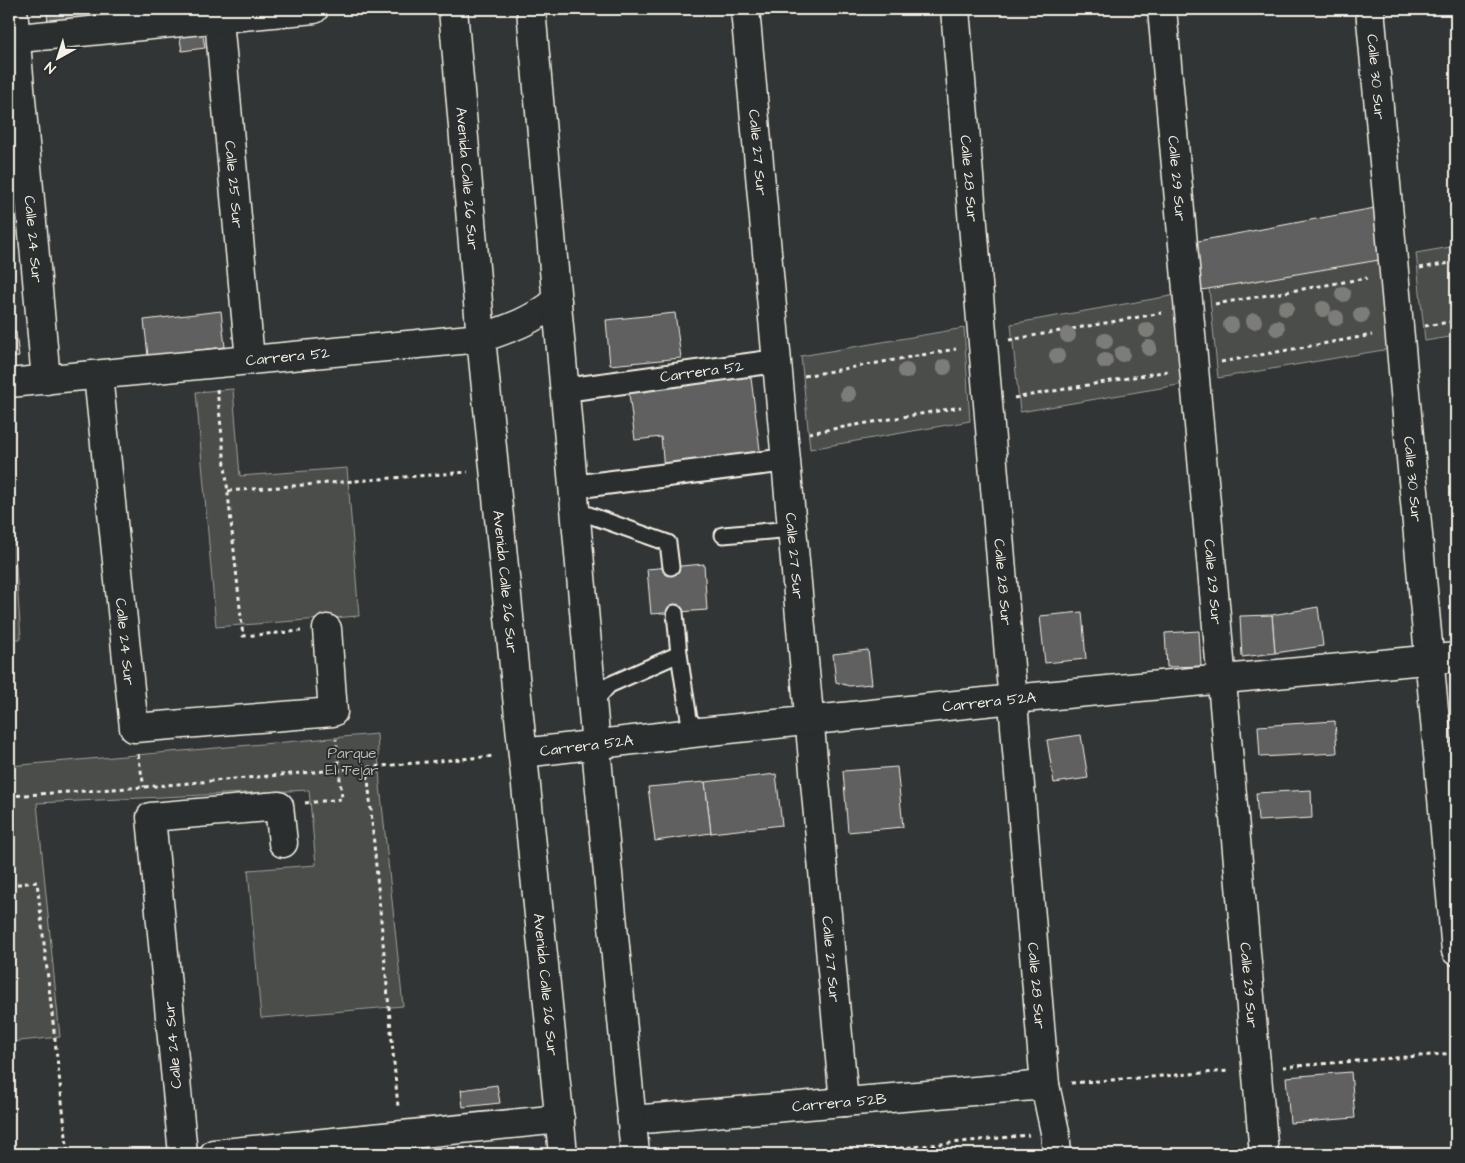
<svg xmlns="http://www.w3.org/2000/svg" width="1465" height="1163" font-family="'Architects Daughter',sans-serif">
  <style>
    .green { fill: #4b4d4c; stroke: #a09f9a }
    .building { fill: #5f605f; stroke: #f4f1e8 }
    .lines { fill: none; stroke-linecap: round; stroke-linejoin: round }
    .service-casing { stroke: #f4f1e8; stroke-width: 19 }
    .pedestrian-casing { stroke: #f4f1e8; stroke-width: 26 }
    .minor-casing { stroke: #f4f1e8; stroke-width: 31 }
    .tertiary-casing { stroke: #f4f1e8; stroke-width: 31 }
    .primary-casing { stroke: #f4f1e8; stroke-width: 31 }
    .path { stroke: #f4f1e8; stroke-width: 3; stroke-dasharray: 4 4; stroke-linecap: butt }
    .service { stroke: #2a2d2e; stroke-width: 15 }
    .pedestrian { stroke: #2a2d2e; stroke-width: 22 }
    .minor { stroke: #2a2d2e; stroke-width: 28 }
    .tertiary { stroke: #2a2d2e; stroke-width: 28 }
    .primary { stroke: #2a2d2e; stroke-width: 28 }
    .tree { fill: #7c7d79 }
    .labels { text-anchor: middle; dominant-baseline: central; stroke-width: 4; stroke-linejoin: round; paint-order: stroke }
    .street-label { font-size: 15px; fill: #f4f1e8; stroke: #2a2d2e }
    .park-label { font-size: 15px; fill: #b9b8b1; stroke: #2a2d2e }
  </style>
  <rect width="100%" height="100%" fill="#323535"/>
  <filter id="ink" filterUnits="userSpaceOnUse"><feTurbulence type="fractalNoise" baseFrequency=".02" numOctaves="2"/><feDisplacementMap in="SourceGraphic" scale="10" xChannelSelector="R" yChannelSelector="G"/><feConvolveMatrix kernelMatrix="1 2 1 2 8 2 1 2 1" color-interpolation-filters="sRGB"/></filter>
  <g filter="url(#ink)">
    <!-- green -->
    <g class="green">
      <path d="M 1456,246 L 1456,336 L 1425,341 L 1416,253 Z"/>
      <path d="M 1380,259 L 1389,349 L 1218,378 L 1209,288 Z"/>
      <path d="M 1176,295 L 1184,384 L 1020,412 L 1011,324 Z"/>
      <path d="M 964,328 L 970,421 L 810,449 L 801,356 Z"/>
      <path d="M 233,389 L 240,476 L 347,468 L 359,616 L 216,627 L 196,392 Z"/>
      <path d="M 9,524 L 13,524 L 21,639 L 9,639 Z"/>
      <path d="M 377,734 L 380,785 L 403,1006 L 261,1018 L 248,870 L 316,865 L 309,790 L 37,803 L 60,1037 L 9,1042 L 9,766 Z"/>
    </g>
    <!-- building -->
    <g class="building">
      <path d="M 47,9 L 102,9 L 103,24 L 48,26 Z"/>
      <path d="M 202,30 L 205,48 L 182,51 L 179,33 Z"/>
      <path d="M 1380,207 L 1385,259 L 1196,291 L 1193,242 Z"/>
      <path d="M 221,311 L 225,347 L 148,356 L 144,320 Z"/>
      <path d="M 675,313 L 681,358 L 610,365 L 606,320 Z"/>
      <path d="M 16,332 L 19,357 L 9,358 L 9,333 Z"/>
      <path d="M 750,370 L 761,458 L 664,469 L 661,437 L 635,440 L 628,386 Z"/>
      <path d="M 704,564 L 707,610 L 651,614 L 647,569 Z"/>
      <path d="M 1450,594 L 1456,594 L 1456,627 L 1454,627 Z"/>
      <path d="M 1318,607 L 1323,646 L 1275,653 L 1272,615 Z"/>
      <path d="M 1082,612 L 1086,659 L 1045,663 L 1040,616 Z"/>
      <path d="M 1272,615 L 1275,653 L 1242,657 L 1240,616 Z"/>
      <path d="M 1199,631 L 1201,666 L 1167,667 L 1165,633 Z"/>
      <path d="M 868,650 L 872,684 L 849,686 L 836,682 L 833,654 Z"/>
      <path d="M 1335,721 L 1337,753 L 1260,757 L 1258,726 Z"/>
      <path d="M 1081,735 L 1088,778 L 1054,783 L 1047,740 Z"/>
      <path d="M 897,767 L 903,827 L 848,832 L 843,771 Z"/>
      <path d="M 776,774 L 782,825 L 711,833 L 705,782 Z"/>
      <path d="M 705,782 L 711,833 L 655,841 L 648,787 Z"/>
      <path d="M 1311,790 L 1312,818 L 1258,821 L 1256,793 Z"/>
      <path d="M 1351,1072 L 1355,1118 L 1290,1123 L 1286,1077 Z"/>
      <path d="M 497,1085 L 500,1103 L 463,1107 L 461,1090 Z"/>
    </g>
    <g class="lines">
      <defs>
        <g id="service">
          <path d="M 575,510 L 668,543 L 671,567"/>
          <path d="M 723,535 L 792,529"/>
          <path d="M 679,654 L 689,719 L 701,732"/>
          <path d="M 592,704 L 609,685 L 679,654 L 675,613"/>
        </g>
        <g id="pedestrian">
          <path id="s1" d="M 565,390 L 777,361"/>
          <path d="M 573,487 L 786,460"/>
        </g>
        <g id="minor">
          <path id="s2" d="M 13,9 L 46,380"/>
          <path id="s3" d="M 218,9 L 250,360"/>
          <path id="s4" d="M 745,9 L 844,1102"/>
          <path id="s5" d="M 955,9 L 1045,1085 L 1055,1132 L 1057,1154"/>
          <path id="s6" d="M 1162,9 L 1264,1154"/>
          <path id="s7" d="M 1370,9 L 1456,951"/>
          <path d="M 9,39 L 314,9"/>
          <path id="s8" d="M 98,375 L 134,728 L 333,712 L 327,629"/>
          <path id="s9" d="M 632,1120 L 1045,1085"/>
          <path d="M 183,1154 L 151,817 L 279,806 L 283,843"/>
          <path d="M 214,1154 L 560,1119"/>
        </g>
        <g id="tertiary">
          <path id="s10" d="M 9,383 L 481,338 C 511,328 532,321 557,301"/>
          <path id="s11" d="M 523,753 L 701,732 L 1013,699 L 1456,657"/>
        </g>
        <g id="primary">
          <path id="s12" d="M 453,9 L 481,338 L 563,1154"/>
          <path d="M 531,9 L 599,780 L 635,1154"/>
        </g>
      </defs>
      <!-- service casing -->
      <use href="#service" class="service-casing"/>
      <!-- pedestrian casing -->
      <use href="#pedestrian" class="pedestrian-casing"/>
      <!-- minor casing -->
      <use href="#minor" class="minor-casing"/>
      <!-- tertiary casing -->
      <use href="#tertiary" class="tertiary-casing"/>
      <!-- primary casing -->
      <use href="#primary" class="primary-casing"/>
      <!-- path -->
      <g class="path">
        <path d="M 1420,268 L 1456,262"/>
        <path d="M 1215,304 L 1367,278"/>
        <path d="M 1425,326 L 1456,321"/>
        <path d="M 1009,340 L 1162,313"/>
        <path d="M 1221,362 L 1372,335"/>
        <path d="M 804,376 L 956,349"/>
        <path d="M 217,389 L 243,636 L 301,631"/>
        <path d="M 1014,398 L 1168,371"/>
        <path d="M 809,433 L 961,407"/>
        <path d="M 228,491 L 468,472"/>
        <path d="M 138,754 L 144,787"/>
        <path d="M 367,767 L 398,1107"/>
        <path d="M 9,796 L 144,787 L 495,756"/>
        <path d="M 305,803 L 342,799 L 336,739"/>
        <path d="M 9,885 L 37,882 L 68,1154"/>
        <path d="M 1283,1067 L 1456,1053"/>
        <path d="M 1071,1083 L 1229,1071"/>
        <path d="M 844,1154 L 1029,1135"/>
      </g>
      <!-- service -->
      <use href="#service" class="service"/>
      <!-- pedestrian -->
      <use href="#pedestrian" class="pedestrian"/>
      <!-- minor -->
      <use href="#minor" class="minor"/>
      <!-- tertiary -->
      <use href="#tertiary" class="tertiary"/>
      <!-- primary -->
      <use href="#primary" class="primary"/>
    </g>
    <!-- trees -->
    <g class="tree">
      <circle cx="1343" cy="294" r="8"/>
      <circle cx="1286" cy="308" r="8"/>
      <circle cx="1323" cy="309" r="8"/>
      <circle cx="1361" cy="315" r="8"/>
      <circle cx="1336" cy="318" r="8"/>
      <circle cx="1254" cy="321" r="8"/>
      <circle cx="1231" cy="325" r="8"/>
      <circle cx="1277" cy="328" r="8"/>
      <circle cx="1147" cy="330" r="8"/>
      <circle cx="1068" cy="335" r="8"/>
      <circle cx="1105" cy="341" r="8"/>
      <circle cx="1149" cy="348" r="8"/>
      <circle cx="1122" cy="354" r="8"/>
      <circle cx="1057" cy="356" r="8"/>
      <circle cx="1105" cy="361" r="8"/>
      <circle cx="944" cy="367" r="8"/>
      <circle cx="906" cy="371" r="8"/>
      <circle cx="848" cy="394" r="8"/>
    </g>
  </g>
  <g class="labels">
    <!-- street labels -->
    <g class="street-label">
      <text stroke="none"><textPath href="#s7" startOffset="68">Calle 30 Sur</textPath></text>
      <text stroke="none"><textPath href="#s4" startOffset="144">Calle 27 Sur</textPath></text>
      <text stroke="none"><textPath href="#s5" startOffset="170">Calle 28 Sur</textPath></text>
      <text stroke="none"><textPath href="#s6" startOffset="170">Calle 29 Sur</textPath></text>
      <text stroke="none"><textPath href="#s12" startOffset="170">Avenida Calle 26 Sur</textPath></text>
      <text stroke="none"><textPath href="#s3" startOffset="176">Calle 25 Sur</textPath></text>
      <text stroke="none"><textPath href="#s2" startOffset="231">Calle 24 Sur</textPath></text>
      <text stroke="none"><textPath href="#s10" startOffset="280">Carrera 52</textPath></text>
      <text stroke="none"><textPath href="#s1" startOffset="138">Carrera 52</textPath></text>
      <text stroke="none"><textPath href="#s7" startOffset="472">Calle 30 Sur</textPath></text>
      <text stroke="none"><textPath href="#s4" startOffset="549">Calle 27 Sur</textPath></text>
      <text stroke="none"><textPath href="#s6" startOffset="575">Calle 29 Sur</textPath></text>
      <text stroke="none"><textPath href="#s12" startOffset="575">Avenida Calle 26 Sur</textPath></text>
      <text stroke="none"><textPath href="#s5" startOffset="575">Calle 28 Sur</textPath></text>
      <text stroke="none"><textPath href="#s8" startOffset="268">Calle 24 Sur</textPath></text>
      <text stroke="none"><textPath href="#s11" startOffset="469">Carrera 52A</textPath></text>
      <text stroke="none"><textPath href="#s11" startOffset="64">Carrera 52A</textPath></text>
      <text stroke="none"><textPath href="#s4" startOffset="954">Calle 27 Sur</textPath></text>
      <text stroke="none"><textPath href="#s12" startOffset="980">Avenida Calle 26 Sur</textPath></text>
      <text stroke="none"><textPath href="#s5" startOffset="980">Calle 28 Sur</textPath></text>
      <text stroke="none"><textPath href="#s6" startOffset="980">Calle 29 Sur</textPath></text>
      <text transform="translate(173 1045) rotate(-95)">Calle 24 Sur</text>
      <text stroke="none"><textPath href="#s9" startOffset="208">Carrera 52B</textPath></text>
    </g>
    <!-- park labels -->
    <g class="park-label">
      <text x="352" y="753">Parque<tspan x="352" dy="17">El Tejar</tspan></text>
    </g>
  </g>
  <!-- margin -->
  <rect width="1465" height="1163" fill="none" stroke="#2a2d2e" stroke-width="30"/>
  <rect x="15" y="15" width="1435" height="1133" fill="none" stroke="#f4f1e8" stroke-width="2" filter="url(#ink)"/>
  <!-- north arrow -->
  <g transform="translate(58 58) rotate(219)" stroke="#2a2d2e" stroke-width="4" paint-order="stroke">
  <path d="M0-4L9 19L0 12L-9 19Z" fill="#f4f1e8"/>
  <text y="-8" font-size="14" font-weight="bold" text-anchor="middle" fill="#f4f1e8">N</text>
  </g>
</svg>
